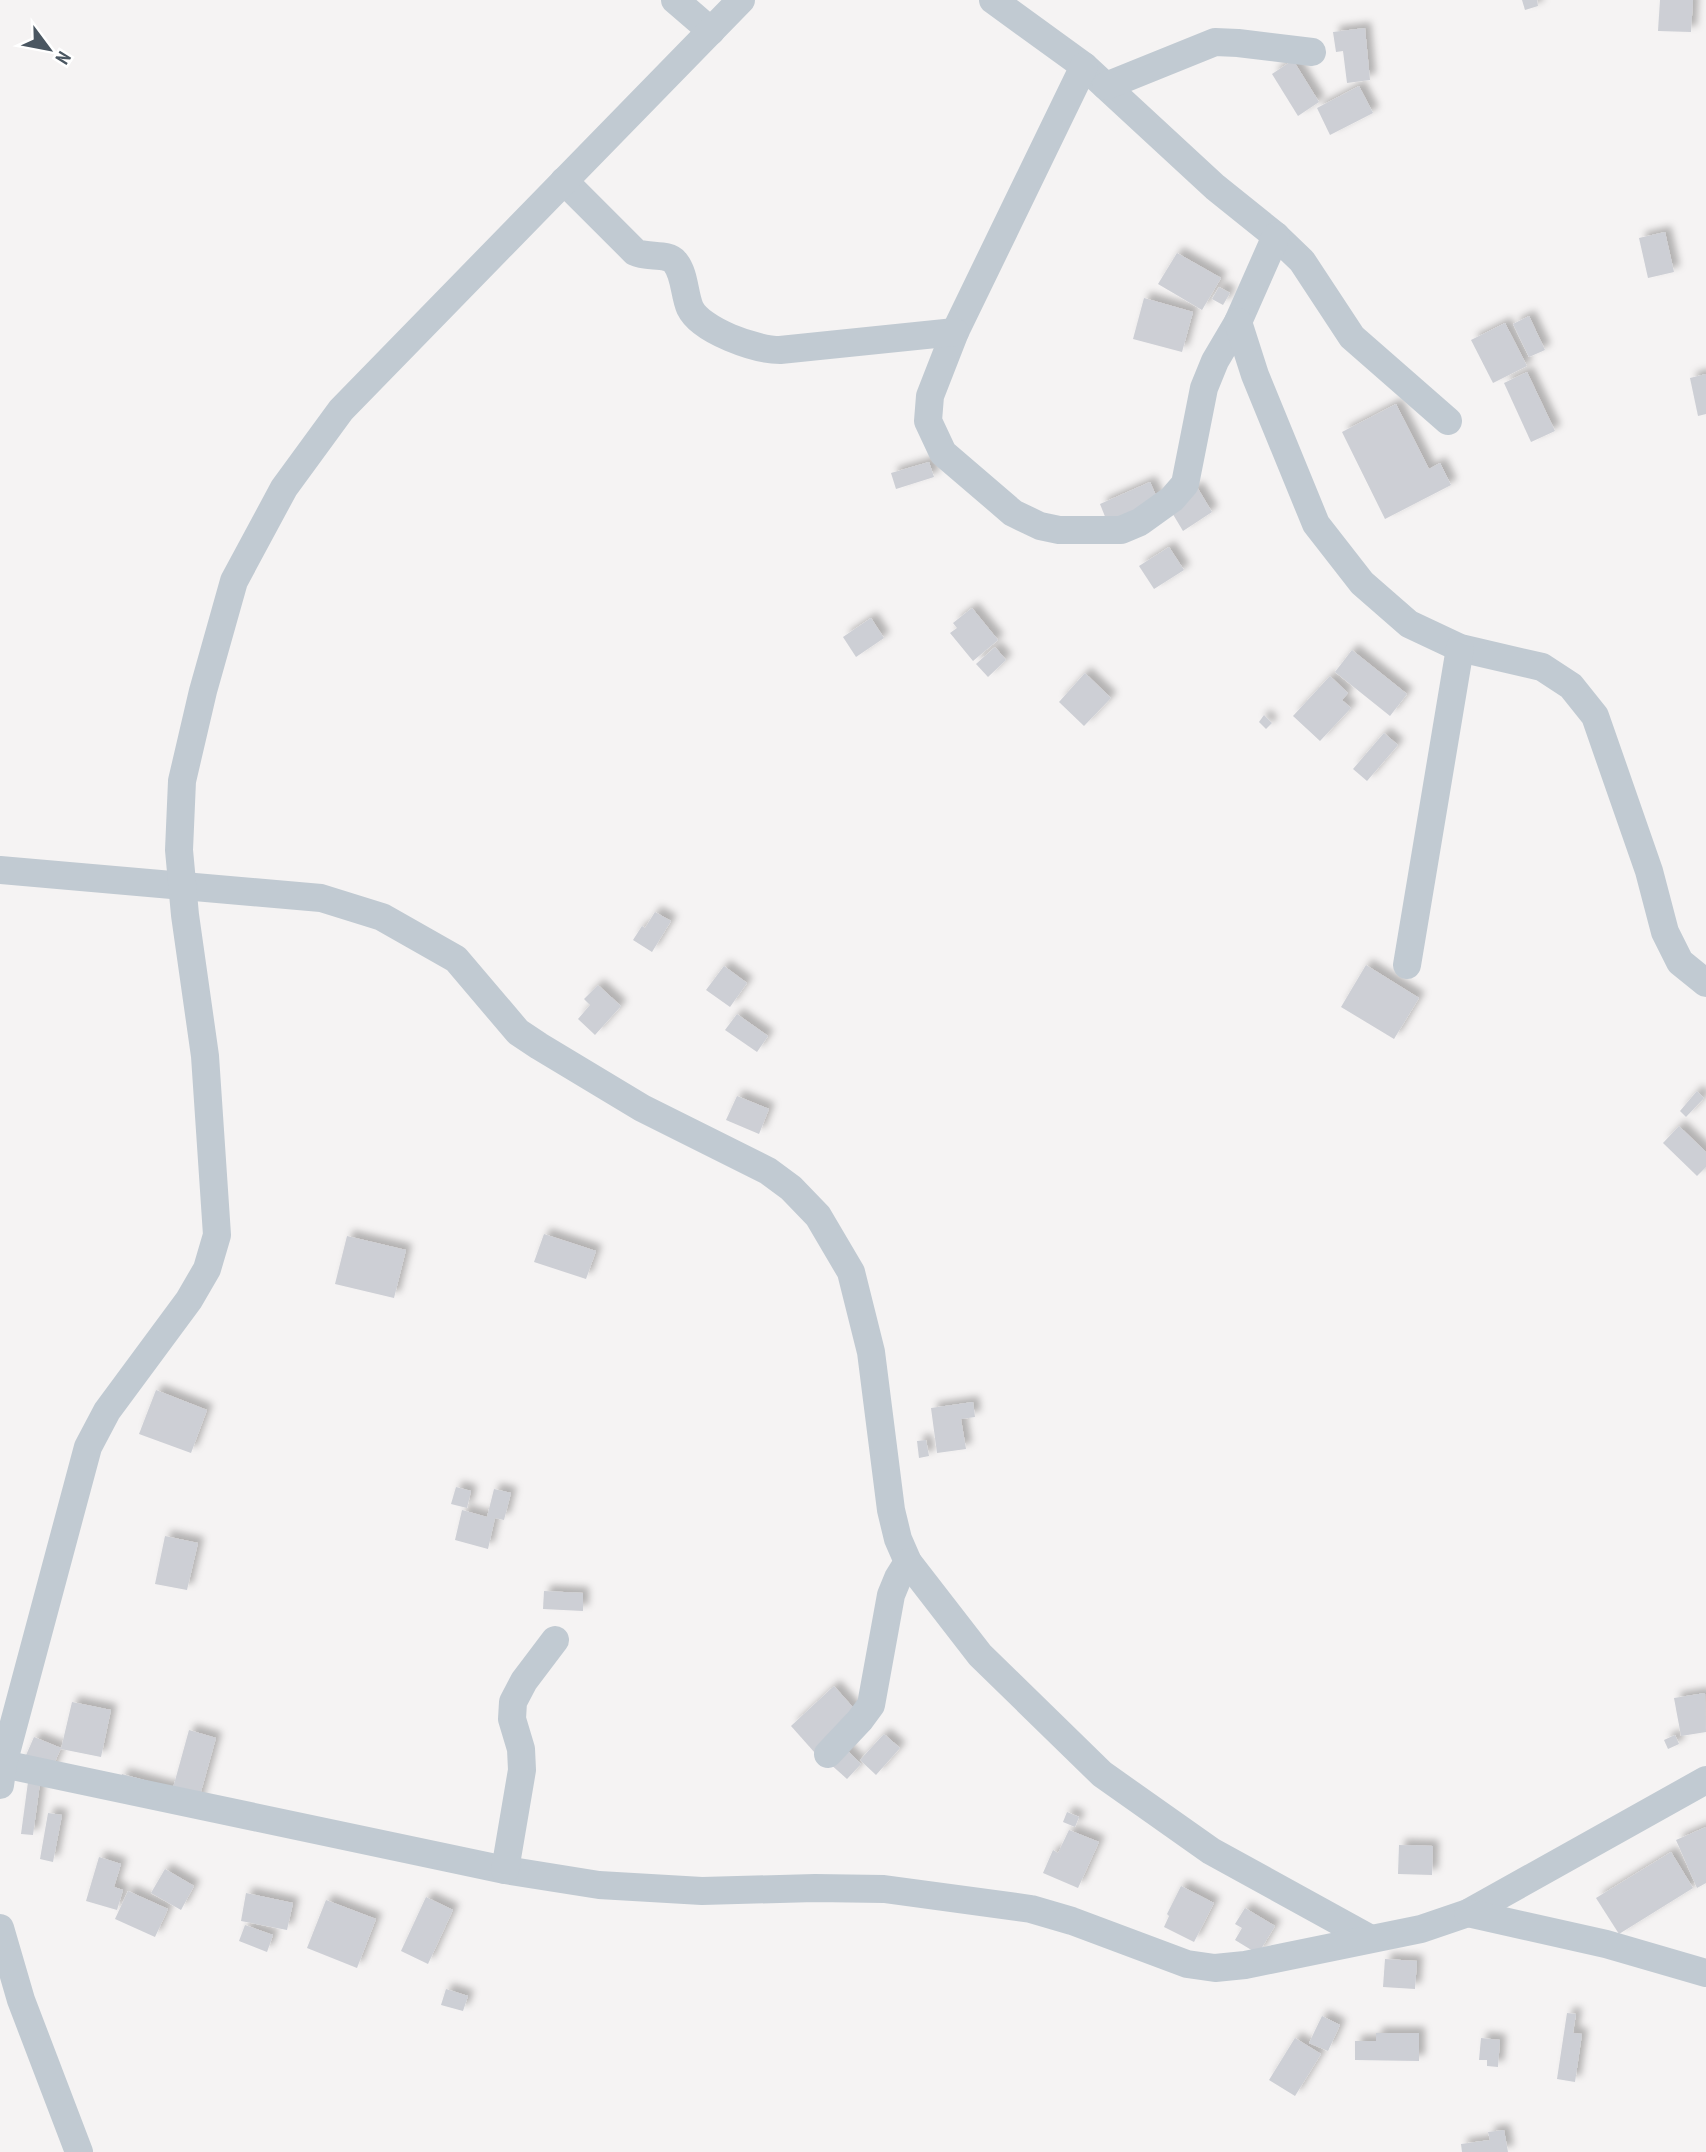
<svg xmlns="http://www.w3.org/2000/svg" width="1706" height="2152" font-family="'PT Sans Narrow',sans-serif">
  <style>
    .building { fill: #cdcfd5; filter: url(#shadow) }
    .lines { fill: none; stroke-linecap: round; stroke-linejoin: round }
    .minor { stroke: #c1cad2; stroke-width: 28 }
  </style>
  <defs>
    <filter id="shadow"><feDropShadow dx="6" dy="-6" stdDeviation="3.5" flood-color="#0004"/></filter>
  </defs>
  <rect width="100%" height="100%" fill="#f5f3f3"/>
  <!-- building -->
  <g class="building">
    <path d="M 1522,0 L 1537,0 L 1538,6 L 1525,10 Z"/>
    <path d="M 1660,0 L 1693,0 L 1691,32 L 1658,31 Z"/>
    <path d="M 1365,28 L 1370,80 L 1347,83 L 1343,51 L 1336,52 L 1333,32 Z"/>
    <path d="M 1293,60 L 1319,102 L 1298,116 L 1272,74 Z"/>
    <path d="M 1359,86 L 1373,113 L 1330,135 L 1317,108 Z"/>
    <path d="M 1665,232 L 1674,272 L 1648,278 L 1639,238 Z"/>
    <path d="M 1177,253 L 1221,278 L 1202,310 L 1158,284 Z"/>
    <path d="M 1219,287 L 1230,293 L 1223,305 L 1212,299 Z"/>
    <path d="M 1144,298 L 1193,312 L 1182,352 L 1133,339 Z"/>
    <path d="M 1529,316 L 1545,350 L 1529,357 L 1513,324 Z"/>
    <path d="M 1505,323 L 1527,366 L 1493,383 L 1471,340 Z"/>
    <path d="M 1527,372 L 1555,431 L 1531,442 L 1504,383 Z"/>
    <path d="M 1706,374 L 1706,414 L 1698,416 L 1690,378 Z"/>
    <path d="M 1396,404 L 1429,469 L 1440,463 L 1451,485 L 1385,519 L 1342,432 Z"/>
    <path d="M 929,462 L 934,477 L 896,489 L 891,473 Z"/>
    <path d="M 1150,482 L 1159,502 L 1108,524 L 1100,504 Z"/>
    <path d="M 1197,487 L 1212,512 L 1183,531 L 1168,506 Z"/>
    <path d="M 1169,547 L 1184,570 L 1154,589 L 1139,566 Z"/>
    <path d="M 972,608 L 998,640 L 973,661 L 950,633 L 957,628 L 953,623 Z"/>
    <path d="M 871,618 L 884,638 L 856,657 L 843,637 Z"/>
    <path d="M 995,647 L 1006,660 L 988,677 L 976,664 Z"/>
    <path d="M 1352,650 L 1407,694 L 1390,716 L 1335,672 Z"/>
    <path d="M 1085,673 L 1111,698 L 1084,726 L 1059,702 Z"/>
    <path d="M 1330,676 L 1348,693 L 1342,700 L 1351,708 L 1320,741 L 1293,716 Z"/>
    <path d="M 1264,715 L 1272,723 L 1266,729 L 1259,722 Z"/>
    <path d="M 1384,733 L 1398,745 L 1367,781 L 1353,769 Z"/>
    <path d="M 655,912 L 671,921 L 652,952 L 633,940 L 642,926 L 645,928 Z"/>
    <path d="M 1366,965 L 1419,998 L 1394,1039 L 1341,1007 Z"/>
    <path d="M 724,966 L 747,983 L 730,1007 L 706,990 Z"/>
    <path d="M 598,985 L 621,1006 L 595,1035 L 578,1019 L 590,1005 L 584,999 Z"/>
    <path d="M 737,1014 L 768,1036 L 757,1052 L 725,1030 Z"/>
    <path d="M 1697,1091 L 1704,1098 L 1686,1117 L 1680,1111 Z"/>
    <path d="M 737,1096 L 769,1109 L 759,1134 L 726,1120 Z"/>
    <path d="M 1679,1126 L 1706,1152 L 1706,1167 L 1697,1176 L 1663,1143 Z"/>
    <path d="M 544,1234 L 596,1251 L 586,1279 L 534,1262 Z"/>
    <path d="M 347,1236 L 406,1250 L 394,1298 L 335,1284 Z"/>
    <path d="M 156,1390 L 207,1410 L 191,1453 L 139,1434 Z"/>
    <path d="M 973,1402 L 975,1417 L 961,1419 L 966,1449 L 937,1453 L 931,1408 Z"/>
    <path d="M 926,1440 L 929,1456 L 919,1458 L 917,1441 Z"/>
    <path d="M 456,1487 L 471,1491 L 467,1508 L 451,1504 Z"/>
    <path d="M 494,1489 L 511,1493 L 504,1520 L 495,1518 L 488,1549 L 455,1540 L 462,1510 L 487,1517 Z"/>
    <path d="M 165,1536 L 198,1543 L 187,1590 L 155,1584 Z"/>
    <path d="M 544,1591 L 583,1593 L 583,1611 L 543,1609 Z"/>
    <path d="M 834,1686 L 858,1713 L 815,1753 L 791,1726 Z"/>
    <path d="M 1705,1693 L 1706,1732 L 1681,1736 L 1674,1698 Z"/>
    <path d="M 72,1702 L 111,1710 L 101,1757 L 61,1749 Z"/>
    <path d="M 189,1730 L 216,1738 L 194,1817 L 116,1796 L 122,1774 L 173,1788 Z"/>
    <path d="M 884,1734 L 900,1748 L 876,1775 L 860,1760 Z"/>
    <path d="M 1675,1735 L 1679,1744 L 1668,1749 L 1664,1740 Z"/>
    <path d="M 34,1737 L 61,1748 L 47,1780 L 20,1769 Z"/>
    <path d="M 843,1746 L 861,1764 L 847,1779 L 828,1762 Z"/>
    <path d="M 28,1782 L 40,1783 L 33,1835 L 21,1834 Z"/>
    <path d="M 1067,1812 L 1079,1817 L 1075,1827 L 1063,1822 Z"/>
    <path d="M 48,1813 L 62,1815 L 53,1862 L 40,1859 Z"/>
    <path d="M 1706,1827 L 1706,1883 L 1697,1888 L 1676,1840 Z"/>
    <path d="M 1069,1830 L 1099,1842 L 1078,1888 L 1043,1873 L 1053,1850 L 1058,1853 Z"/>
    <path d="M 1399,1845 L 1433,1846 L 1432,1875 L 1398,1874 Z"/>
    <path d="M 1671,1852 L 1693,1888 L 1619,1934 L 1596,1898 Z"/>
    <path d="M 99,1857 L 121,1864 L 114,1887 L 123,1890 L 117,1910 L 86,1901 Z"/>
    <path d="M 165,1869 L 194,1886 L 181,1910 L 151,1893 Z"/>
    <path d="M 1181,1886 L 1214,1903 L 1194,1942 L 1164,1927 L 1169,1916 L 1167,1914 Z"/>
    <path d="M 128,1891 L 168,1909 L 155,1937 L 115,1919 Z"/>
    <path d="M 246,1893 L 293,1903 L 287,1930 L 241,1921 Z"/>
    <path d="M 426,1897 L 453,1910 L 428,1964 L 401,1951 Z"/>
    <path d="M 326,1900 L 376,1919 L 357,1968 L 307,1948 Z"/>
    <path d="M 1245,1908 L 1275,1926 L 1258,1954 L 1235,1940 L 1242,1928 L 1235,1924 Z"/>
    <path d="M 245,1925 L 273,1935 L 267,1952 L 239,1941 Z"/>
    <path d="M 1385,1959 L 1417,1961 L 1415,1989 L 1383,1987 Z"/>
    <path d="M 446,1989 L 468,1996 L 463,2011 L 441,2005 Z"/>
    <path d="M 1567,2013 L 1576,2014 L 1573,2033 L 1582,2034 L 1575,2082 L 1557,2079 Z"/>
    <path d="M 1322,2016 L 1340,2025 L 1328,2051 L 1309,2043 Z"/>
    <path d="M 1376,2033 L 1419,2033 L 1419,2061 L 1355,2060 L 1355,2041 L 1376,2041 Z"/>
    <path d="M 1295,2038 L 1321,2054 L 1295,2096 L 1269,2080 Z"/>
    <path d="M 1481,2038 L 1500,2040 L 1498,2067 L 1487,2066 L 1487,2060 L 1479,2060 Z"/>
    <path d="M 1504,2130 L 1508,2152 L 1462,2152 L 1461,2144 L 1490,2140 L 1488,2132 Z"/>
  </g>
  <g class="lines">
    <!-- minor -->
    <g class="minor">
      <path d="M 675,0 L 711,31"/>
      <path d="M 993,0 L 1084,66 L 1215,187 L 1276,236 L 1302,261 L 1352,337 L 1448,421"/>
      <path d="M 1084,66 L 955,332 L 930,396 L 928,421 L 943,453 L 1013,513 L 1040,526 L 1059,530 L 1121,530 L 1140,522 L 1172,499 L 1185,484 L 1204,388 L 1215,361 L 1238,322 L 1276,236"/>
      <path d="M 1106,86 L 1215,42 L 1238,43 L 1312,52"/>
      <path d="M 564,181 L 635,252 C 647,258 668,253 675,262 C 685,274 684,294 690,308 C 701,331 756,350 780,350 L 955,332"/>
      <path d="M 1238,322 L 1255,375 L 1316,524 L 1362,583 L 1409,624 L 1460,648 L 1542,667 L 1571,686 L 1595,716 L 1649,871 L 1665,932 L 1680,962 L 1706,983"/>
      <path d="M 0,870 L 321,898 L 382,917 L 456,959 L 518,1032 L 539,1046 L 642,1108 L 768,1171 L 791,1188 L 818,1216 L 851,1272 L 871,1352 L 891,1510 L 898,1539 L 908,1562 L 980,1655 L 1102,1774 L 1211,1851 L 1369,1938"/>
      <path d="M 1407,965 L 1460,648"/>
      <path d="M 828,1754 L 860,1720 L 871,1705 L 891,1595 L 898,1578 L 908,1562"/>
      <path d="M 3,1764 L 505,1870 L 599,1885 L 702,1891 L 815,1888 L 884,1889 L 1031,1909 L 1072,1921 L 1187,1964 L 1215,1968 L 1245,1965 L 1421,1929 L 1468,1913 L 1706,1780"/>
      <path d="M 0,1785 L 3,1764 L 88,1447 L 107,1411 L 189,1300 L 207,1269 L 217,1235 L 205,1056 L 185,915 L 179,850 L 182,781 L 203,691 L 234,581 L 284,488 L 341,410 L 741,0"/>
      <path d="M 505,1870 L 522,1770 L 521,1749 L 512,1719 L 513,1702 L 524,1681 L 555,1640"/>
      <path d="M 1468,1913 L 1606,1944 L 1706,1973"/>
      <path d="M 0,1928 L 21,2000 L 79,2152"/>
    </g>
  </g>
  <!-- north arrow -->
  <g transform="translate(49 49) rotate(122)" stroke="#ffffff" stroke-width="5" paint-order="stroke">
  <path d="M0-5L12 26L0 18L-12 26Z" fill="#4a5661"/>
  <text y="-10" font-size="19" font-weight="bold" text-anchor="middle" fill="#4a5661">N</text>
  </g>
</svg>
